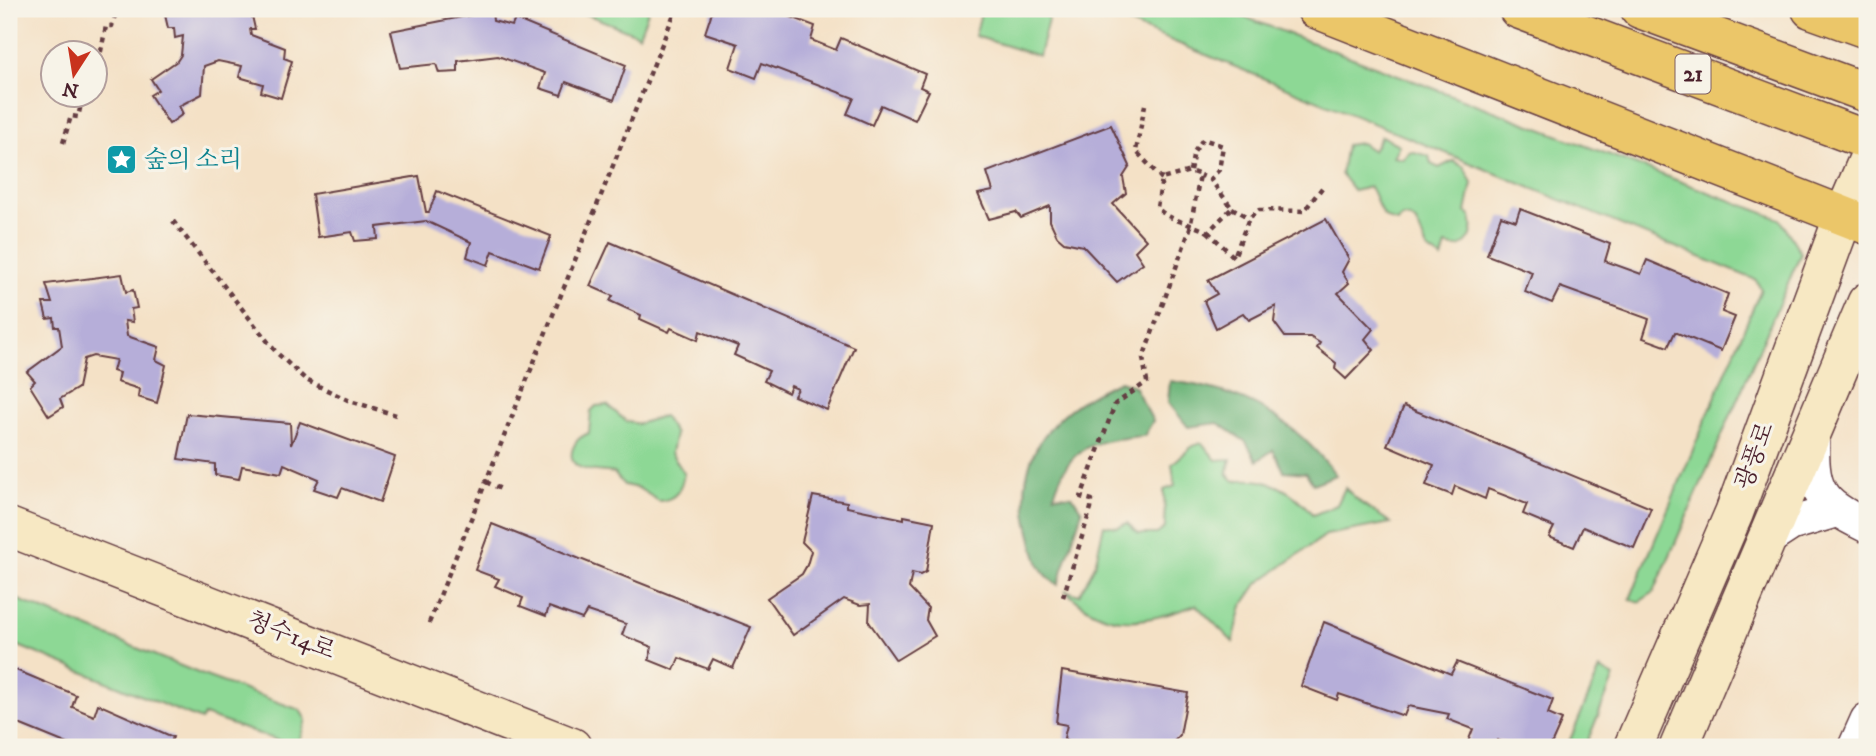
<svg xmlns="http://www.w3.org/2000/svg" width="1876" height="756" font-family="'IM FELL DW Pica','Noto Serif KR',serif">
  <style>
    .green { fill: #8dd895; stroke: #6c7c60; stroke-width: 2 }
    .forest { fill: #72b87e; stroke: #5e6c54; stroke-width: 2 }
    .building { fill: #b6aed9 }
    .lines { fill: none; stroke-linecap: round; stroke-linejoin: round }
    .street-casing { stroke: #643c42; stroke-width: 36 }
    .secondary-casing { stroke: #643c42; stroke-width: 41 }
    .highway-casing { stroke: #643c42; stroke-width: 41 }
    .path { stroke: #643c42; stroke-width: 4.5; stroke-dasharray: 5 5; stroke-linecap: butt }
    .street { stroke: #fff; stroke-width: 33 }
    .secondary { stroke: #f7e8c3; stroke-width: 38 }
    .highway { stroke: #ebc669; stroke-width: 38 }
    .labels { text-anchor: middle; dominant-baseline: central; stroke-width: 6; stroke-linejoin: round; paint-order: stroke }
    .shield { fill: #f7f3e8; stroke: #7e5f64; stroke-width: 2 }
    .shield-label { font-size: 23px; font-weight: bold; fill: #4a1f2b }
    .culture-label { font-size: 24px; fill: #0d838f; stroke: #f7f3e8; text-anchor: start }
    .street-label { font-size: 24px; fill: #4a1f2b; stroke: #f7f3e8 }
  </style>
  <rect width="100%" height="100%" fill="#f7f3e8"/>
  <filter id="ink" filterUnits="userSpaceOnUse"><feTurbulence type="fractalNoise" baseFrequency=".0143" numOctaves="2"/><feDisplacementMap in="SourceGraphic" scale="14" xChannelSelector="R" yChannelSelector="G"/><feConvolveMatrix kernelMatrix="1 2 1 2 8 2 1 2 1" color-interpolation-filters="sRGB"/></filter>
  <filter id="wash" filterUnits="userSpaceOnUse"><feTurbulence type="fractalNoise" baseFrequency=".00686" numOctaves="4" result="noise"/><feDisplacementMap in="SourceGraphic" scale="28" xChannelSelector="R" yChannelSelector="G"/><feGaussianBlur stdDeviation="1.57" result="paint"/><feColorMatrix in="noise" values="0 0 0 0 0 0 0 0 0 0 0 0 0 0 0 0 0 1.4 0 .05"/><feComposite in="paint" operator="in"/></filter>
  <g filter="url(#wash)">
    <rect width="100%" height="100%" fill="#f4e1c6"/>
    <!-- green -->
    <g class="green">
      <path d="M 573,9 L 649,9 L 639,35 Z"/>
      <path d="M 982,9 L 1024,9 L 1049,16 L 1039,56 L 975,36 Z"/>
      <path d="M 1094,9 L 1223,9 L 1780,219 L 1801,253 L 1654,592 L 1639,602 L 1630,599 L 1761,289 L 1756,280 Z"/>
      <path d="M 1381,136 L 1399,145 L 1393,157 L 1403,159 L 1410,151 L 1429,156 L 1431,164 L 1439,168 L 1453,161 L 1464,167 L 1472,183 L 1466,212 L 1471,216 C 1476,234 1467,253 1446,245 L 1442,259 C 1438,256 1430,252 1427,248 C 1419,235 1422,217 1402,217 L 1398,222 C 1376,218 1380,202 1370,187 L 1354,191 L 1341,174 L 1346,145 L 1361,143 L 1373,151 Z"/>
      <path d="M 607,405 L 626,421 L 638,424 L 663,416 L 675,434 L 671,453 L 684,473 C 682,489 676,500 659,501 L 638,488 L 624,485 L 614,473 C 601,470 564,474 573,448 C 576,440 580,437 589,433 L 591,411 L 596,406 Z"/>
      <path d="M 1202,443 L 1216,460 L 1231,459 L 1227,474 L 1234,481 C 1267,475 1294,491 1313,515 L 1337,505 L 1345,488 L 1360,502 L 1391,523 L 1326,535 L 1257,584 L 1242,606 L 1233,642 L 1196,605 C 1145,623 1107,633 1065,590 L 1079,595 L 1095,565 L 1104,525 L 1118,527 L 1127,523 L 1139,534 L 1157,534 L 1165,528 L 1164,490 L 1175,486 L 1172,464 L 1193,446 Z"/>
      <path d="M 9,596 L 208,677 L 300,710 L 306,720 L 297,747 L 204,715 L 201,720 L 9,642 Z"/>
      <path d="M 1600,669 L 1614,677 L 1585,747 L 1567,747 Z"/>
    </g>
    <!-- forest -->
    <g class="forest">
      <path d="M 1120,381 L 1134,386 L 1153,421 L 1144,436 C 1094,441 1070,443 1054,495 L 1072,496 L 1082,511 L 1058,585 C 1036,569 1038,562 1031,536 C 1009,458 1051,410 1120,381 Z"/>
      <path d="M 1170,381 C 1243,390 1292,417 1336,475 L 1313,484 L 1306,473 L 1284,471 L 1273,450 L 1257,461 L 1246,442 L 1218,423 L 1188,427 L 1168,402 Z"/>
    </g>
    <g id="blocks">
      <!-- building -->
      <g class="building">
        <path d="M 172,9 L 256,9 L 258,14 L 252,16 L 255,29 L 250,29 L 251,35 L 285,48 L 284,58 L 292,61 L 281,98 L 261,92 L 263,84 L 239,77 L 242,66 L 218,61 L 204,66 L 202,94 L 179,106 L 183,114 L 169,124 L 150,95 L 158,90 L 151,79 L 177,61 L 181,55 L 183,36 L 175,38 L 174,28 L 168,28 L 165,15 L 173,13 Z"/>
        <path d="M 713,9 L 770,9 L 815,26 L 811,40 L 836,50 L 841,38 L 925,74 L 920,87 L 929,91 L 915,120 L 881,105 L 872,125 L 847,114 L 854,98 L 762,63 L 756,78 L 730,68 L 738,44 L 705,33 Z"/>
        <path d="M 492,11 L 493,21 L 512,26 L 515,19 L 626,65 L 614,100 L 566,82 L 561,95 L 540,88 L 545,73 L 498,56 L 458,61 L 458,72 L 439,73 L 436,64 L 400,68 L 391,31 Z"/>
        <path d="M 1111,125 L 1130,166 L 1123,177 L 1126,193 L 1113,204 L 1146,240 L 1135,251 L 1143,263 L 1117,282 L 1083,246 L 1064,242 L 1057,236 L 1050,221 L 1050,206 L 1021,218 L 1016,212 L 989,219 L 978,194 L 993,191 L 987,172 Z"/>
        <path d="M 419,176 L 426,212 L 429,212 L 437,191 L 551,236 L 539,268 L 493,251 L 488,265 L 467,257 L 471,242 L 426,221 L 377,227 L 378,239 L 355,241 L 352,232 L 318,237 L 312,194 Z"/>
        <path d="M 1520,209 L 1610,244 L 1605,261 L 1641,274 L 1647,260 L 1728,294 L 1722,312 L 1735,317 L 1721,351 L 1675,332 L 1668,347 L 1643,338 L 1649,319 L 1560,287 L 1552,303 L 1525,292 L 1532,272 L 1487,255 L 1501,216 L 1516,221 Z"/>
        <path d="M 1326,219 L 1349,259 L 1342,272 L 1349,283 L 1338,293 L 1373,329 L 1365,339 L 1374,350 L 1346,379 L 1335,369 L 1336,363 L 1317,348 L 1320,343 L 1310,337 L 1285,337 L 1274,322 L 1276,306 L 1249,320 L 1243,313 L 1216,328 L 1204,301 L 1217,294 L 1208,280 Z"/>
        <path d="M 610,242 L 854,347 L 827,410 L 794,396 L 798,389 L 791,386 L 788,393 L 764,381 L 769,371 L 734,355 L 738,346 L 700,331 L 698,340 L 671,328 L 669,332 L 640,319 L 641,315 L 610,301 L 613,296 L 590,286 Z"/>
        <path d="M 122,274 L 126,292 L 133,290 L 137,308 L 131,309 L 133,322 L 125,321 L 127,336 L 159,347 L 156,360 L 166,365 L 157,403 L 138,397 L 139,389 L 117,382 L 119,373 L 113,371 L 116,360 L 93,356 L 84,359 L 78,388 L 60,399 L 63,407 L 49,416 L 30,386 L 35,381 L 27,372 L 62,346 L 59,327 L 55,327 L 54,318 L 47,319 L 43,303 L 52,303 L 46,284 Z"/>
        <path d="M 1404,406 L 1651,508 L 1634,548 L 1583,527 L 1574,547 L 1549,537 L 1554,527 L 1523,514 L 1527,504 L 1488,489 L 1485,499 L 1455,486 L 1452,495 L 1426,485 L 1434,465 L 1387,445 Z"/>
        <path d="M 187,414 L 290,423 L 291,445 L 300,422 L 395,457 L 380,502 L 342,488 L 338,497 L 314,489 L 319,479 L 284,464 L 281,473 L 242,466 L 239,479 L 215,475 L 215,464 L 178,459 Z"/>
        <path d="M 813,496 L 847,502 L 847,507 L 904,519 L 904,516 L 934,522 L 926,572 L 920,575 L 912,573 L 909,588 L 928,608 L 926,620 L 935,636 L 896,660 L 869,622 L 870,604 L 860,605 L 844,599 L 793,635 L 767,598 L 802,574 L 807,565 L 811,551 L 802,542 Z"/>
        <path d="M 492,524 L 751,627 L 733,668 L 713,659 L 708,669 L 679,658 L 674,670 L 649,660 L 652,647 L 622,635 L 626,624 L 587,611 L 582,619 L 549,607 L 546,616 L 520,606 L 523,598 L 495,586 L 499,579 L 475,570 Z"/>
        <path d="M 1324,622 L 1451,674 L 1457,662 L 1553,700 L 1548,714 L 1562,720 L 1550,747 L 1514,747 L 1497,740 L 1495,747 L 1482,747 L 1468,742 L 1473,729 L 1447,719 L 1449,714 L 1408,706 L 1404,716 L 1339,694 L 1337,700 L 1301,686 Z"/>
        <path d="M 11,668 L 76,695 L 72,707 L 94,716 L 98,704 L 173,737 L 169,747 L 75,747 L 9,720 Z"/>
        <path d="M 1062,671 L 1188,693 L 1180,735 L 1169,747 L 1072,747 L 1064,738 L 1067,725 L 1056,723 Z"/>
      </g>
    </g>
  </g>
  <g filter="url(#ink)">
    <use href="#blocks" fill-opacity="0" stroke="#643c42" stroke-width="2"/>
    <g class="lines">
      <defs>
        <g id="street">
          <path d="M 1813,433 C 1811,489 1816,502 1867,526"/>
          <path d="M 1765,541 L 1791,524 L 1835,511"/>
          <path d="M 1855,747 L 1867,720"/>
        </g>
        <g id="secondary">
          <path d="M 9,527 L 572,747"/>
          <path d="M 1633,747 L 1734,513 L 1844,215 L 1867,162"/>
          <path d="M 1679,747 L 1867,302"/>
        </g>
        <g id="highway">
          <path d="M 1316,9 L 1867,225"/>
          <path d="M 1518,9 L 1867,140"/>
          <path d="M 1640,9 L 1867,93"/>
          <path d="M 1811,9 L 1867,29"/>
        </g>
      </defs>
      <!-- street casing -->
      <use href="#street" class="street-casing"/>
      <!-- secondary casing -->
      <use href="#secondary" class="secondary-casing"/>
      <!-- highway casing -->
      <use href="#highway" class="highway-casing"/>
      <!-- path -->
      <g class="path">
        <path d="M 94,55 L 100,56 L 106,26 L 112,26 L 117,9"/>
        <path d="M 1145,105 L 1136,151 L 1162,179"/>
        <path d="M 63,143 L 71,116 L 78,117 L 83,96 L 78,94"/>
        <path d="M 1190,171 L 1194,152 L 1203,139 L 1223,146 L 1219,170 L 1210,179"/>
        <path d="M 1232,208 L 1249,218"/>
        <path d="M 173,221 L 276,352 L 306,380 L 350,401 L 396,415"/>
        <path d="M 1208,232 L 1234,257 L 1249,218 L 1259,210 L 1304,211 L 1325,184"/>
        <path d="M 486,482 L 503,490"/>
        <path d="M 1063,597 L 1091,508 L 1092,500 L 1081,497 L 1115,404 L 1147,382 L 1143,358 L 1190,229 L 1191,223 L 1200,175 L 1190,171 L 1162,179 L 1157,207 C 1166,220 1193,224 1208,232 L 1232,208 L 1210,179 L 1200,175"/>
        <path d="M 429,623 L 676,9"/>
      </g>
      <!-- street -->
      <use href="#street" class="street"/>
      <!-- secondary -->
      <use href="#secondary" class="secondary"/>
      <!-- highway -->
      <use href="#highway" class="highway"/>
    </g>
  </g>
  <!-- icons -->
  <defs>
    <symbol id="sight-square" viewBox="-11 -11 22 22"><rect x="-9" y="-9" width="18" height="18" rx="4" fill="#0f9aa8" stroke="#f7f3e8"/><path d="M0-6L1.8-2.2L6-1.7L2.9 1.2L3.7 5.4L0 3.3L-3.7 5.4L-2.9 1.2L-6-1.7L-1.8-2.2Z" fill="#fff"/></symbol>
  </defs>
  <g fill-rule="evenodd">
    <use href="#sight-square" x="104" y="142" width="35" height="35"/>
  </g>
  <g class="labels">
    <!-- shield labels -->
    <rect class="shield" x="1675.5" y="54.5" width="35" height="39" rx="5"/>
    <g class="shield-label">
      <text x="1693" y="74">21</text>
    </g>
    <!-- culture labels -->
    <g class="culture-label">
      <text x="144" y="160">숲의 소리</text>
    </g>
    <!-- street labels -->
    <g class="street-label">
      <text transform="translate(1755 456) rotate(-70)">광풍로</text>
      <text transform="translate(291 636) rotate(21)">청수14로</text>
    </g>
  </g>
  <!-- margin -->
  <rect width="1876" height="756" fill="none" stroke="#f7f3e8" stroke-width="35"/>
  <!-- north arrow -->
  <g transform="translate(74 74) rotate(192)"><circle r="33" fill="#f7f3e8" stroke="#b29e9c" stroke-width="2"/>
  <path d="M0-5L12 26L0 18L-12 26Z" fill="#c8321e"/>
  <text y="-10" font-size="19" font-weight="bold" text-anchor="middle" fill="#4a1f2b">N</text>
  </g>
</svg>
